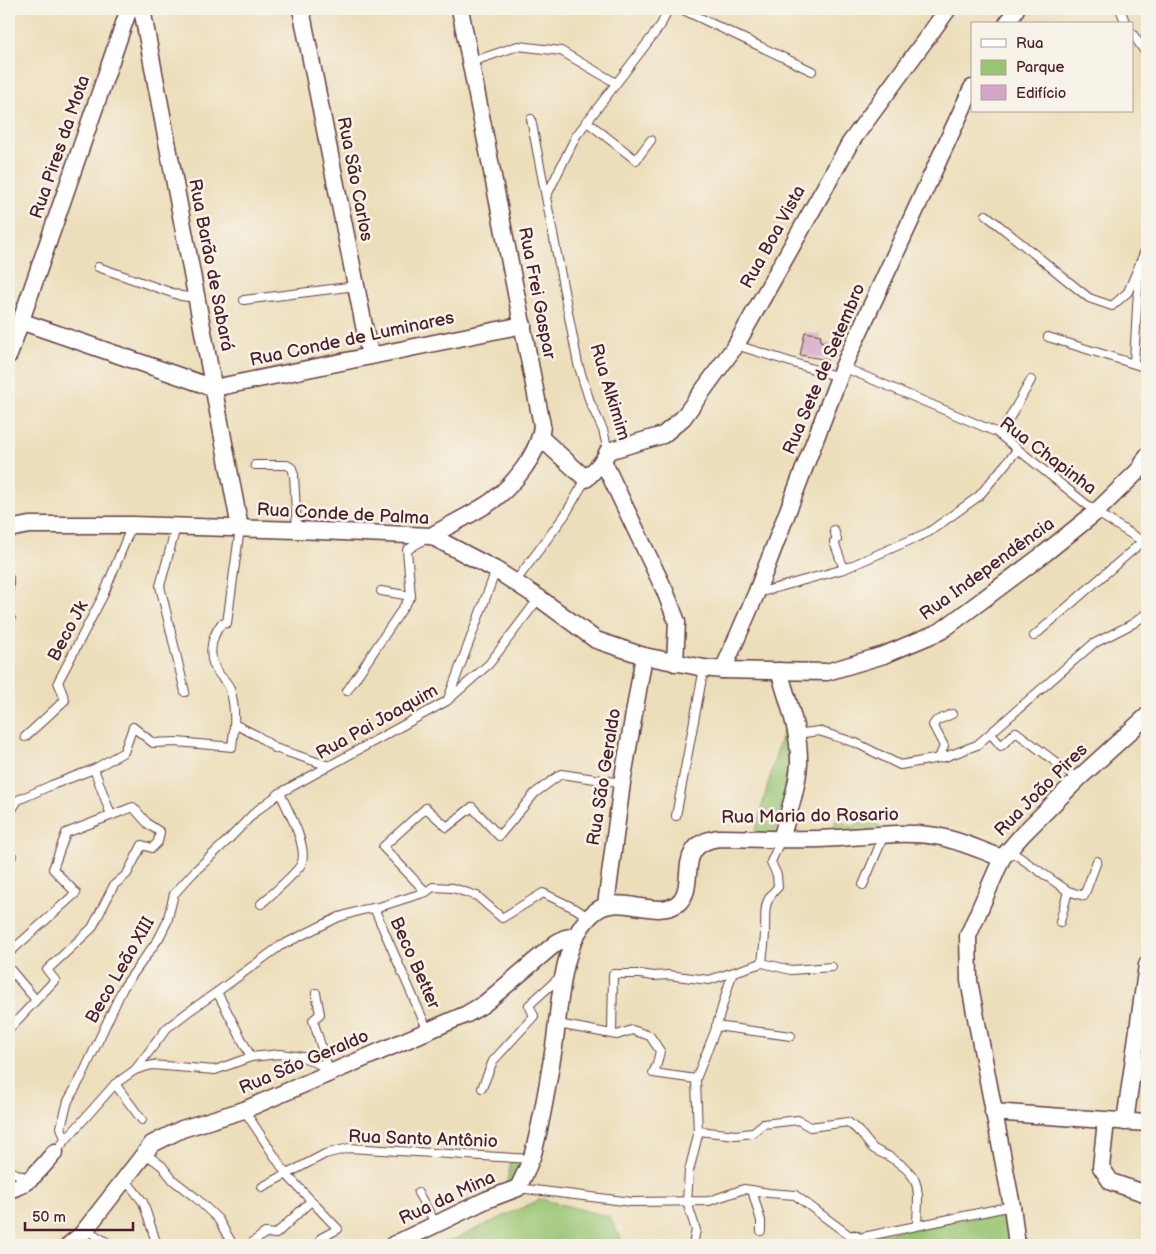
<svg xmlns="http://www.w3.org/2000/svg" width="1156" height="1254" font-family="'Balsamiq Sans',sans-serif">
  <style>
    .green { fill: #99c572; stroke: #72724e }
    .building { fill: #d3a6c6 }
    .lines { fill: none; stroke-linecap: round; stroke-linejoin: round }
    .lane-casing { stroke: #623c40; stroke-width: 10 }
    .street-casing { stroke: #623c40; stroke-width: 19 }
    .lane { stroke: #fff; stroke-width: 8 }
    .street { stroke: #fff; stroke-width: 16 }
    .labels { text-anchor: middle; dominant-baseline: central; stroke-width: 5; stroke-linejoin: round; paint-order: stroke }
    .street-label { font-size: 18px; fill: #4a1f2b; stroke: #f7f3e8 }
  </style>
  <rect width="100%" height="100%" fill="#f7f3e8"/>
  <filter id="ink" filterUnits="userSpaceOnUse"><feTurbulence type="fractalNoise" baseFrequency=".02" numOctaves="2"/><feDisplacementMap in="SourceGraphic" scale="10" xChannelSelector="R" yChannelSelector="G"/><feConvolveMatrix kernelMatrix="1 2 1 2 8 2 1 2 1" color-interpolation-filters="sRGB"/></filter>
  <filter id="wash" filterUnits="userSpaceOnUse"><feTurbulence type="fractalNoise" baseFrequency=".0096" numOctaves="4" result="noise"/><feDisplacementMap in="SourceGraphic" scale="20" xChannelSelector="R" yChannelSelector="G"/><feGaussianBlur stdDeviation="1.12" result="paint"/><feColorMatrix in="noise" values="0 0 0 0 0 0 0 0 0 0 0 0 0 0 0 0 0 1.4 0 .05"/><feComposite in="paint" operator="in"/></filter>
  <g filter="url(#wash)">
    <rect width="100%" height="100%" fill="#ecdeba"/>
    <!-- green -->
    <g class="green">
      <path d="M 783,730 L 791,748 L 788,793 L 773,838 L 754,835 Z"/>
      <path d="M 866,812 L 881,828 L 832,835 L 836,820 L 854,827 Z"/>
      <path d="M 511,1160 L 527,1160 L 513,1184 L 506,1187 Z"/>
      <path d="M 541,1199 L 610,1217 L 624,1245 L 442,1245 Z"/>
      <path d="M 1009,1213 L 1015,1245 L 856,1245 L 855,1240 L 918,1226 Z"/>
    </g>
    <g id="blocks">
      <!-- building -->
      <path class="building" d="M 805,332 L 821,335 L 820,341 L 836,344 L 828,360 L 800,355 Z"/>
    </g>
  </g>
  <g filter="url(#ink)">
    <use href="#blocks" fill-opacity="0" stroke="#623c40" stroke-width="1"/>
    <g class="lines">
      <defs>
        <g id="lane">
          <path d="M 681,9 L 812,71"/>
          <path d="M 1120,9 L 1126,24"/>
          <path d="M 1132,33 L 1147,55"/>
          <path d="M 471,62 L 518,46 L 561,51 L 616,83"/>
          <path d="M 531,119 L 578,364 L 590,402 L 603,430 L 608,451"/>
          <path d="M 586,121 L 636,160 L 651,140"/>
          <path d="M 547,195 L 576,136 L 661,25 L 668,9"/>
          <path d="M 986,215 L 1089,298 L 1112,306 L 1128,292 L 1147,246"/>
          <path d="M 98,267 L 181,296 L 197,298"/>
          <path d="M 244,300 L 356,286"/>
          <path d="M 1048,337 L 1147,368"/>
          <path d="M 736,345 L 839,377"/>
          <path d="M 1134,363 L 1139,271"/>
          <path d="M 843,367 L 996,432 L 1096,512 L 1147,544"/>
          <path d="M 1000,435 L 1031,380"/>
          <path d="M 255,465 L 287,465 L 292,468 L 294,475 L 297,530"/>
          <path d="M 176,527 L 160,586 L 185,692"/>
          <path d="M 834,530 L 837,540 L 834,542 L 844,569"/>
          <path d="M 9,578 L 9,589"/>
          <path d="M 515,582 L 565,515 L 586,479"/>
          <path d="M 381,591 L 411,596"/>
          <path d="M 758,593 L 844,569 L 929,532 L 979,496 L 1018,449"/>
          <path d="M 9,623 L 11,619"/>
          <path d="M 1034,636 L 1143,541"/>
          <path d="M 347,691 L 411,596 L 407,550 L 425,539"/>
          <path d="M 448,699 L 496,570"/>
          <path d="M 236,725 L 258,736 L 275,748 L 329,766"/>
          <path d="M 796,734 L 819,731 L 856,743 L 900,765 L 945,757 L 977,745 L 1093,644 L 1134,623 L 1147,613"/>
          <path d="M 991,734 L 1001,746 L 1016,732 L 1078,779"/>
          <path d="M 25,737 L 65,700 L 58,682 L 103,596 L 132,525"/>
          <path d="M 939,758 L 944,746 L 933,725 L 936,721 L 952,714"/>
          <path d="M 94,769 L 111,815"/>
          <path d="M 9,814 L 18,800 L 52,785 L 94,769 L 124,752 L 133,727 L 153,743 L 177,742 L 232,747 C 235,728 236,708 230,689 C 229,684 223,679 219,674 C 207,659 210,639 221,624 L 227,623 L 240,528"/>
          <path d="M 676,816 L 704,668"/>
          <path d="M 1009,850 L 1068,891 L 1084,896 L 1097,861"/>
          <path d="M 9,853 L 12,856"/>
          <path d="M 863,885 L 884,835"/>
          <path d="M 426,892 L 383,847 L 426,808 L 447,827 L 472,807 L 499,836 L 535,793 L 561,774 L 622,783"/>
          <path d="M 261,904 C 271,895 293,876 300,866 C 311,850 287,809 280,793"/>
          <path d="M 374,908 L 428,1031"/>
          <path d="M 1060,922 L 1068,891"/>
          <path d="M 9,953 L 76,893 L 53,869 L 66,833 L 133,807 L 148,824 L 160,832 L 158,842 L 152,848 L 142,845 L 127,874 L 114,885 L 92,928 L 47,970 L 55,980 L 9,1029"/>
          <path d="M 762,963 C 763,952 765,942 765,931 C 766,910 762,903 778,887 L 777,875 L 771,862 L 781,839"/>
          <path d="M 762,963 L 791,970 L 832,967"/>
          <path d="M 9,968 L 36,1000"/>
          <path d="M 217,992 L 251,1057"/>
          <path d="M 316,993 L 320,1014 L 313,1020 L 328,1068"/>
          <path d="M 558,1024 L 617,1035 L 632,1030 L 650,1036 L 660,1051 L 657,1064 L 653,1073 L 696,1079"/>
          <path d="M 716,1026 L 791,1036"/>
          <path d="M 612,1034 L 613,974 L 640,974 L 654,976 L 668,975 L 709,980 L 762,963"/>
          <path d="M 135,1070 L 167,1028 L 188,1012 L 217,992 L 280,946 L 339,917 L 362,910 L 379,907 L 426,892 L 433,887 L 453,888 L 477,896 L 502,918 L 543,893 L 576,909 L 588,917"/>
          <path d="M 115,1084 L 142,1120"/>
          <path d="M 482,1088 L 493,1061 L 534,1016 L 529,1005 L 561,976"/>
          <path d="M 244,1110 L 287,1175 L 338,1229 L 321,1238 L 326,1245"/>
          <path d="M 698,1131 L 736,1135 L 752,1133 L 763,1124 L 798,1120 L 810,1127 L 848,1122 C 851,1125 856,1128 859,1132 C 865,1137 868,1144 874,1149 C 879,1152 884,1154 888,1156 C 924,1177 918,1188 917,1225"/>
          <path d="M 65,1139 L 61,1127 L 68,1101 L 82,1076 L 123,988 L 159,938 L 167,922 L 174,894 L 194,872 L 229,839 L 255,812 L 280,793 L 447,701 L 489,664 L 539,598"/>
          <path d="M 55,1152 L 115,1084 L 135,1070 L 152,1065 L 215,1070 L 251,1057 L 280,1054 L 303,1057 L 332,1070"/>
          <path d="M 145,1153 L 162,1166 L 173,1180 L 196,1198 L 218,1219 L 233,1245"/>
          <path d="M 9,1171 L 30,1179"/>
          <path d="M 125,1179 L 143,1202 L 157,1245"/>
          <path d="M 262,1187 L 325,1154 L 349,1148 L 531,1159"/>
          <path d="M 518,1188 L 632,1202 L 709,1201 L 744,1189 L 769,1193 L 795,1195 L 854,1239 L 1012,1206"/>
          <path d="M 752,1190 L 761,1221 L 761,1231"/>
          <path d="M 418,1193 L 436,1224"/>
          <path d="M 85,1229 L 111,1245"/>
          <path d="M 249,1245 L 265,1233 L 276,1234 L 311,1201"/>
          <path d="M 693,1245 L 696,1230 L 687,1202 L 689,1171 L 698,1135 L 696,1079 L 715,1031 L 732,974"/>
        </g>
        <g id="street">
          <path d="M 142,9 L 240,528"/>
          <path d="M 301,9 L 370,356"/>
          <path d="M 1007,24 L 1016,9"/>
          <path d="M 20,321 L 214,388 L 523,325"/>
          <path d="M 9,355 L 129,9"/>
          <path d="M 541,438 L 586,479 L 603,461 L 608,451 L 663,435 L 683,418 L 736,345 L 850,143 L 948,9"/>
          <path d="M 603,461 L 665,591 L 677,622 L 675,663"/>
          <path d="M 9,529 L 29,525 L 132,525 L 297,530 L 431,536 L 496,570 L 539,598 L 596,640 L 644,656 L 704,668 L 723,670 L 827,672 L 884,655 L 941,631 L 1044,554 L 1096,512 L 1140,469 L 1147,456"/>
          <path d="M 431,536 C 451,524 473,514 492,501 C 514,485 540,452 542,425 L 460,9"/>
          <path d="M 723,670 L 756,594 L 843,367 L 972,88"/>
          <path d="M 779,671 C 788,701 800,733 799,764 C 797,790 788,814 781,839"/>
          <path d="M 606,905 L 622,783 L 644,656"/>
          <path d="M 993,1112 L 1147,1123"/>
          <path d="M 1106,1121 L 1101,1167 L 1111,1182 L 1147,1194"/>
          <path d="M 1125,1122 L 1147,965"/>
          <path d="M 9,1190 C 31,1183 40,1169 55,1152"/>
          <path d="M 854,1239 L 855,1245"/>
          <path d="M 69,1245 L 82,1234 L 152,1144 L 182,1129 L 244,1110 L 467,1014 L 484,1004 L 556,943 L 565,938 L 575,936"/>
          <path d="M 393,1245 L 486,1200 L 518,1188 C 523,1178 528,1167 532,1157 C 542,1123 547,1087 553,1053 C 561,1009 558,940 596,911 C 618,893 655,919 677,904 C 700,887 671,844 719,838 C 758,838 798,841 838,838 C 871,836 903,831 936,836 C 959,840 980,850 1002,858"/>
          <path d="M 1017,1245 L 1012,1206 L 969,981 L 968,936 L 1002,858 L 1023,834 L 1078,779 L 1147,716"/>
        </g>
      </defs>
      <!-- lane casing -->
      <use href="#lane" class="lane-casing"/>
      <!-- street casing -->
      <use href="#street" class="street-casing"/>
      <!-- lane -->
      <use href="#lane" class="lane"/>
      <!-- street -->
      <use href="#street" class="street"/>
    </g>
  </g>
  <g class="labels">
    <!-- street labels -->
    <g class="street-label">
      <text transform="translate(60 147) rotate(-71)">Rua Pires da Mota</text>
      <text transform="translate(355 179) rotate(79)">Rua São Carlos</text>
      <text transform="translate(773 237) rotate(-61)">Rua Boa Vista</text>
      <text transform="translate(211 265) rotate(79)">Rua Barão de Sabará</text>
      <text transform="translate(537 293) rotate(79)">Rua Frei Gaspar</text>
      <text transform="translate(352 339) rotate(-12)">Rua Conde de Luminares</text>
      <text transform="translate(824 369) rotate(-67)">Rua Sete de Setembro</text>
      <text transform="translate(610 392) rotate(73)">Rua Alkimim</text>
      <text transform="translate(1048 456) rotate(37)">Rua Chapinha</text>
      <text transform="translate(343 514) rotate(3)">Rua Conde de Palma</text>
      <text transform="translate(987 569) rotate(-36)">Rua Independência</text>
      <text transform="translate(68 631) rotate(-62)">Beco Jk</text>
      <text transform="translate(377 722) rotate(-29)">Rua Pai Joaquim</text>
      <text transform="translate(604 777) rotate(-81)">Rua São Geraldo</text>
      <text transform="translate(1041 790) rotate(-45)">Rua João Pires</text>
      <text transform="translate(810 816) rotate(-1)">Rua Maria do Rosario</text>
      <text transform="translate(415 963) rotate(66)">Beco Better</text>
      <text transform="translate(120 970) rotate(-60)">Beco Leão XIII</text>
      <text transform="translate(304 1062) rotate(-23)">Rua São Geraldo</text>
      <text transform="translate(423 1139) rotate(2)">Rua Santo Antônio</text>
      <text transform="translate(447 1198) rotate(-25)">Rua da Mina</text>
    </g>
  </g>
  <!-- margin -->
  <rect width="1156" height="1254" fill="none" stroke="#f7f3e8" stroke-width="30"/>
  <!-- legend -->
  <rect x="971" y="22" width="162" height="90" fill="#f7f3e8" stroke="#b29e9c"/>
  <rect x="981" y="39" width="25" height="8" fill="#ffffff" stroke="#b29e9c"/>
  <text x="1016" y="48" font-size="15" fill="#4a1f2b">Rua</text>
  <rect x="981" y="60" width="25" height="15" fill="#99c572" stroke="#b29e9c"/>
  <text x="1016" y="72" font-size="15" fill="#4a1f2b">Parque</text>
  <rect x="981" y="85" width="25" height="15" fill="#d3a6c6" stroke="#b29e9c"/>
  <text x="1016" y="98" font-size="15" fill="#4a1f2b">Edifício</text>
  <!-- scale -->
  <path d="M25 1222v8h108v-8" fill="none" stroke="#4a1f2b" stroke-width="2.5"/>
  <text x="32" y="1222" font-size="15" fill="#4a1f2b" stroke="#f7f3e8" stroke-width="4" paint-order="stroke">50 m</text>
</svg>
